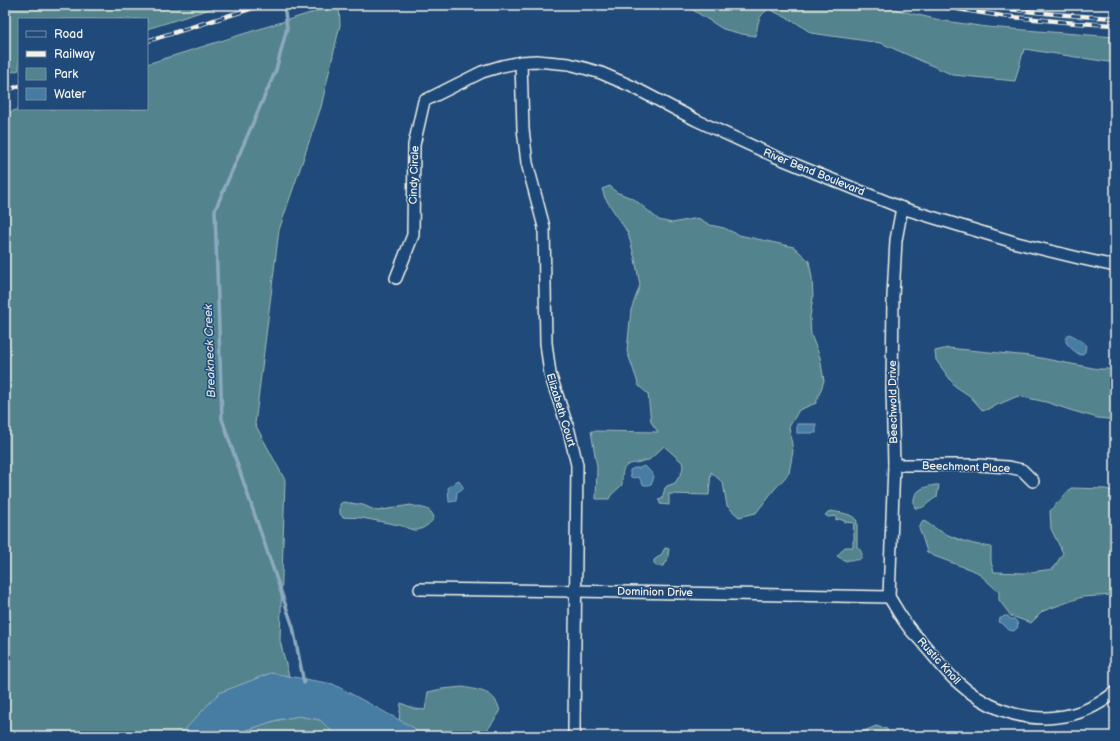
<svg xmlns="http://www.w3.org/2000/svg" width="1120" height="741" font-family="'Balsamiq Sans',sans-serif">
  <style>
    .green { fill: #53838d; stroke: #a4baba }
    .water { fill: #467ba3; stroke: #8caabf }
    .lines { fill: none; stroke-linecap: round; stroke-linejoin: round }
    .stream { stroke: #8caabf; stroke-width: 3.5 }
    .minor-casing { stroke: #f4f1e8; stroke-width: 14 }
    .minor { stroke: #1f4a7a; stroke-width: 11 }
    .rail-casing { stroke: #f4f1e8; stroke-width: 4.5 }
    .rail { stroke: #1f4a7a; stroke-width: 3; stroke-dasharray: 9; stroke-linecap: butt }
    .labels { text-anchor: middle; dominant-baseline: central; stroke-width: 3; stroke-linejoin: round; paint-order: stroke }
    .street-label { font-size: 11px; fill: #f4f1e8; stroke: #1f4a7a }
    .water-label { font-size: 12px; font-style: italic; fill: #dadfde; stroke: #1f4a7a }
  </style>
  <rect width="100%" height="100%" fill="#1f4a7a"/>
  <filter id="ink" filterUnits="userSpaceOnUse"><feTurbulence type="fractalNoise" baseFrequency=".025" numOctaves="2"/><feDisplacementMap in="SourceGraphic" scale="8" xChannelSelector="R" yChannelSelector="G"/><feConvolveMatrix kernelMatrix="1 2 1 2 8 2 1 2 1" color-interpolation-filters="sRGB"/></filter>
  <g filter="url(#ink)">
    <!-- green -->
    <g class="green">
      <path d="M 5,5 L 223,5 L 147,29 L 147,19 L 19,19 L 19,70 L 5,74 Z"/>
      <path d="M 336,5 L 339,5 L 340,25 L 321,107 L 279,230 L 255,424 L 285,480 L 280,641 L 289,676 L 271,673 L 219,693 L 179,736 L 5,736 L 5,114 L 19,109 L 147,109 L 147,64 Z"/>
      <path d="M 685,5 L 876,5 L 944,21 L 987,27 L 1115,37 L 1115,63 L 1024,49 L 1015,81 L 953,75 L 881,43 L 811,33 L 797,23 L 769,9 C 757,16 758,24 756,36 L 742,34 L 723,29 Z"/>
      <path d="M 610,186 L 616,192 L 634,199 L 659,220 L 672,223 L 698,218 L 710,225 L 724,228 L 739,235 L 794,247 L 809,261 L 812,278 L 813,297 L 810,317 L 811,335 L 820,357 L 824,381 L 816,403 L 799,410 L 789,427 L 793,451 L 789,473 L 773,491 L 756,513 L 739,517 L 727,506 L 723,483 L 711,472 L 709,495 L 669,494 L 669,505 L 660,504 L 660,502 L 658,500 L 662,499 L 665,488 L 667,486 L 675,483 L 682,472 L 683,466 L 682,462 L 664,446 L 649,460 C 645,460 641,462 636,463 C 622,464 622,471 622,485 L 611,495 L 609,499 L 596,499 L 597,467 L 591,431 L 658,432 L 651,422 L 648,394 L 639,386 L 627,351 L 631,310 L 640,285 L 635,259 L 628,233 L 605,198 L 602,189 Z"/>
      <path d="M 948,348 L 1030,356 L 1098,369 L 1115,369 L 1115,420 L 1098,418 L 1073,411 L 1046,402 L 1018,396 L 983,411 L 970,396 L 955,386 L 936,360 L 935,351 Z"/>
      <path d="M 935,485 L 939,485 L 937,497 C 935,498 933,499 931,501 C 924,505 925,509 915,508 C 910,492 922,487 935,485 Z"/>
      <path d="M 1071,488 L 1106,489 L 1115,492 L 1115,598 L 1113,595 L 1082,597 L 1043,611 L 1031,623 L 1011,616 L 999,600 L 999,592 L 977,572 L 934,556 L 927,552 L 922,536 L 919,529 L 923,520 C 943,535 966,544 991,547 L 991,562 L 994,572 L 1024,573 L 1053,569 L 1063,553 L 1051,529 L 1050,511 Z"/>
      <path d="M 343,502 L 363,505 L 377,511 L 410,505 L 427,509 L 431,512 L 434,517 C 432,523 423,529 417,530 C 411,531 405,526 399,525 C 387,523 374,520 362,518 C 355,517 349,518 343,517 L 340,514 L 340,504 Z"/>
      <path d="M 831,511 C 840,513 852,513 857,521 L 857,547 C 862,550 865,559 857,560 C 852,560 851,559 846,561 L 837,556 L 845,547 L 853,547 L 853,541 L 854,540 L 854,532 L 853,531 L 854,523 L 845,522 L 845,521 L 839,519 L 836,520 L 836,516 L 828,517 L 825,515 L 828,512 Z"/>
      <path d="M 665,548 L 669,549 L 667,562 L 663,566 L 656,566 L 654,563 L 654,560 L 661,555 Z"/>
      <path d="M 463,687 C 481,691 496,691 500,712 L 486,732 L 485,736 L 419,736 L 414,728 L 399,720 L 401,703 L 415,709 L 425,710 L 428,692 L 442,689 Z"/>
      <path d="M 299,716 L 320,720 L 337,736 L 238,736 C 257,724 278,720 299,716 Z"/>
      <path d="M 876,726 L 887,729 L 888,736 L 858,736 L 857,734 Z"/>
    </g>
    <!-- water -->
    <g class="water">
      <path d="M 1069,334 C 1072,335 1085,342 1086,345 C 1086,347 1085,349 1085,352 L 1081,355 C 1076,353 1069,347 1066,342 L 1066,337 Z"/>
      <rect x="797" y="424" width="19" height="9"/>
      <path d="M 644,466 L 647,468 L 654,476 L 652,483 L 649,485 L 644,485 L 642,483 L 639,477 L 635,478 L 631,477 L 630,473 L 630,470 L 634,468 L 640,468 Z"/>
      <path d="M 458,480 L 464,488 L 457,492 L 456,501 L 449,502 L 448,488 Z"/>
      <path d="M 1004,616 L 1008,616 L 1010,619 L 1014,619 L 1017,622 L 1018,627 L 1014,631 L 1009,630 L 1002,623 L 999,622 L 1000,618 L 1002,618 Z"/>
      <path d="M 271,673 L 333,684 L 414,728 L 419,736 L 337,736 L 320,720 L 299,716 L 277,720 L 247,730 L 238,736 L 179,736 L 219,693 Z"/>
    </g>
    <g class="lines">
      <!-- stream -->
      <path class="stream" d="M 284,5 L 287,28 L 276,70 L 215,210 L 222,419 L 293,627 L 304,683"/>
      <defs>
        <g id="minor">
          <path d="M 521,62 L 523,129 L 527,163 L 544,227 L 546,343 L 550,374 L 569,431 L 577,465 L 574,730 L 575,736"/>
          <path d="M 396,278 L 413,235 L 414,145 L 424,101 L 482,72 L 502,66 L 521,62 L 536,61 L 569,64 L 584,68 L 601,73 L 631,86 L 696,120 L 774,156 L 902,208 L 1017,243 L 1083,259 L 1115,266"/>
          <path d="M 894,465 L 978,465 L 1008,467 L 1022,470 L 1033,481"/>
          <path d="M 420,589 L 575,591 L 889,597"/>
          <path d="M 889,597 L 894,465 L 892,389 L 893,296 L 896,240 L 902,208"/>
          <path d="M 889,597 C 895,606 900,616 907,625 C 912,633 920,639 925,646 C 935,657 944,670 955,680 C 983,706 1019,722 1057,717 C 1078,715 1098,706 1115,692"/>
        </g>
      </defs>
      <!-- minor casing -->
      <use href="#minor" class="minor-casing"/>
      <!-- minor -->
      <use href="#minor" class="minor"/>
      <defs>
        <g id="rail">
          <path d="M 932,5 L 1002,16 L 1076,23 L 1115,25"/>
          <path d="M 982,5 C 1026,12 1070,16 1115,18"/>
          <path d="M 147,41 L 263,5"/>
          <path d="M 5,91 L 19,86"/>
        </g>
      </defs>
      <!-- rail casing -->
      <use href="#rail" class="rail-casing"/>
      <!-- rail -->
      <use href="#rail" class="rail"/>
    </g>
  </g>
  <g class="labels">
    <!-- street labels -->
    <g class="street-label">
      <text transform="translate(814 172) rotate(22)">River Bend Boulevard</text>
      <text transform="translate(414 175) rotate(-88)">Cindy Circle</text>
      <text transform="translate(893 402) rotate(-91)">Beechwold Drive</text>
      <text transform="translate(561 410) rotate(73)">Elizabeth Court</text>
      <text transform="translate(966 467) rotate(2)">Beechmont Place</text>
      <text transform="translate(655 592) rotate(1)">Dominion Drive</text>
      <text transform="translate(939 661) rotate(48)">Rustic Knoll</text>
    </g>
    <!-- water labels -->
    <g class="water-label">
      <text transform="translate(210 351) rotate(-92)">Breakneck Creek</text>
    </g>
  </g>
  <!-- margin -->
  <rect width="1120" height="741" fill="none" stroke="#1f4a7a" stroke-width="20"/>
  <rect x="10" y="10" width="1100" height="721" fill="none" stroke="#f4f1e8" stroke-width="1.5" filter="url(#ink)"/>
  <!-- legend -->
  <rect x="18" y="18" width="130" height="92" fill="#1f4a7a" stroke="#748da6"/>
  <rect x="26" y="31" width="20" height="6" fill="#1f4a7a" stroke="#748da6"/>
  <text x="54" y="38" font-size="12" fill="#f4f1e8">Road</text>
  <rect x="26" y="51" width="20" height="6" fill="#f4f1e8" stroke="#748da6"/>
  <text x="54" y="58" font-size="12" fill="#f4f1e8">Railway</text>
  <rect x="26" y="68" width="20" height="12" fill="#53838d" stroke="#748da6"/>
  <text x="54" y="78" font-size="12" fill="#f4f1e8">Park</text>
  <rect x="26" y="88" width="20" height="12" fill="#467ba3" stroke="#748da6"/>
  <text x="54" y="98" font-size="12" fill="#f4f1e8">Water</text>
</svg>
